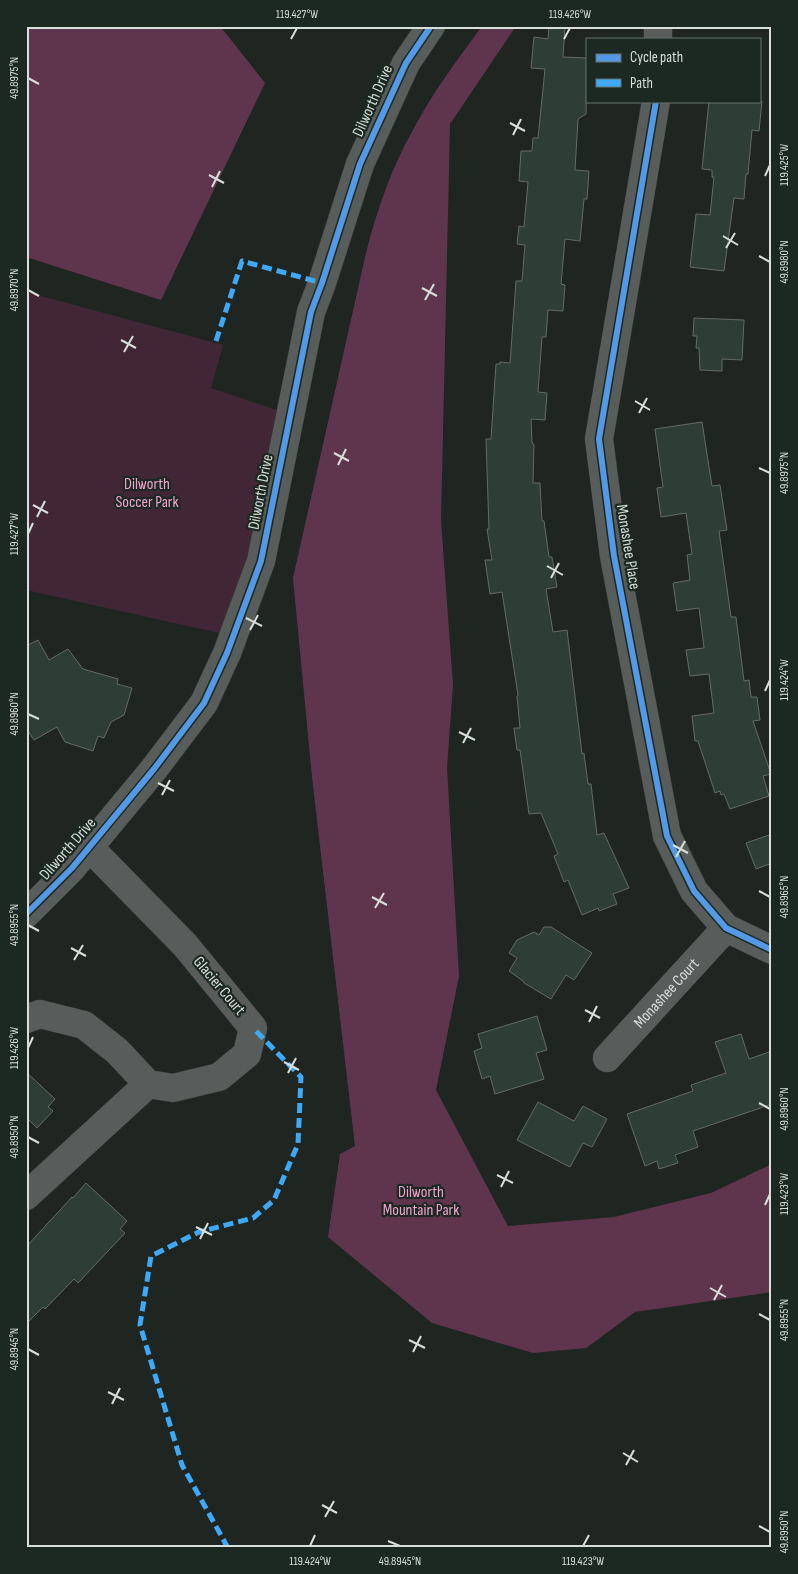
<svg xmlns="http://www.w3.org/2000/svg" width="798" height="1574" font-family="'Sofia Sans Condensed',sans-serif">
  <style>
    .green { fill: #412736 }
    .forest { fill: #5f354e }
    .building { fill: #2e3e37; stroke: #646a67 }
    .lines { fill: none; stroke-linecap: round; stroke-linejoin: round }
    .minor-casing { stroke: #3a403d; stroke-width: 29 }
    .minor { stroke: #585c5a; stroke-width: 28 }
    .quiet { stroke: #3fa9f5; stroke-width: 5; stroke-dasharray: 10 5; stroke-linecap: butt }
    .cycleway-casing { stroke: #1c2922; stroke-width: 9 }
    .cycleway { stroke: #5399e6; stroke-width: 6 }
    .ticks { fill: none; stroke: #d8dfdb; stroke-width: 2 }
    .labels { text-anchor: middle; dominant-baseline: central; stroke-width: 4.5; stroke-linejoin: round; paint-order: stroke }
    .street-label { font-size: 16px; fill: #d8dfdb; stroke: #1c2922 }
    .park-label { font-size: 16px; fill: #f4a3d1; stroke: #1c2922 }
    .neatline { fill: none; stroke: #d8dfdb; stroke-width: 2 }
    .ticks-label { font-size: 12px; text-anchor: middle; fill: #d8dfdb }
  </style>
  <rect width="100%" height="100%" fill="#1f2622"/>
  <!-- green -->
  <path class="green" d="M 26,292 L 223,345 L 211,388 L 291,415 L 233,636 L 26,590 Z"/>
  <!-- forest -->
  <g class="forest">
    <path d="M 26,26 L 220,26 L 265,83 L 161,300 L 26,257 Z"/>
    <path d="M 482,26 L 516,26 L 450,124 L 441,521 L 453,685 L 447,768 L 459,976 L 436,1090 L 508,1226 L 614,1217 L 711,1193 L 772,1164 L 772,1292 L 635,1312 L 586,1348 L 533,1353 L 432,1323 L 328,1237 L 340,1154 L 355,1146 L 312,777 L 293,578 L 366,253 C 377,209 392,167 414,128 C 433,92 458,59 482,26 Z"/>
  </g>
  <!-- building -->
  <g class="building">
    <path d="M 549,26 L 565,26 L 563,57 L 587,58 L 586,114 L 578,119 L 575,170 L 589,171 L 587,199 L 584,199 L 580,241 L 565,239 L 561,284 L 565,285 L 563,311 L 548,310 L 546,337 L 542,337 L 538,392 L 547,393 L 545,420 L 531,419 L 532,442 L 534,445 L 533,483 L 540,483 L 542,521 L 544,521 L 549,557 L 552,557 L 557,587 L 546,589 L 553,632 L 567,630 L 582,754 L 584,753 L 588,784 L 591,784 L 597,835 L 604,833 L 629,888 L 613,894 L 617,904 L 599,911 L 598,908 L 582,915 L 568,880 L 564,882 L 554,856 L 558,854 L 541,813 L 529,814 L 520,750 L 517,750 L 514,728 L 520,728 L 517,696 L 518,695 L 502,592 L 490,594 L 485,560 L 492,560 L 487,529 L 489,529 L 486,439 L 491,439 L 496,364 L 500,364 L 500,362 L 510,363 L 516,281 L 522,281 L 525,245 L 517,244 L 519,226 L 524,227 L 528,182 L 519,181 L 521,151 L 532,151 L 533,138 L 538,138 L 545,69 L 531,68 L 534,37 L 548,39 Z"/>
    <path d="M 709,101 L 762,101 L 759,131 L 752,130 L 748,174 L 746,174 L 744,199 L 734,198 L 724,271 L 690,267 L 696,214 L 710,215 L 714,177 L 712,177 L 712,170 L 702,169 Z"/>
    <path d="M 694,318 L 744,320 L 742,360 L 722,359 L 722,371 L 700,370 L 699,348 L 696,348 L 697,336 L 693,336 Z"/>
    <path d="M 702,422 L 712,486 L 720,485 L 727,530 L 719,531 L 731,617 L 736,617 L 744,681 L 749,680 L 751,697 L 757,697 L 760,720 L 753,721 L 771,774 L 763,776 L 769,796 L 730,809 L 724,794 L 721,795 L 720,791 L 715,793 L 698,741 L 695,741 L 692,716 L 714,713 L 709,674 L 690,676 L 686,650 L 704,648 L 699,608 L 677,611 L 673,583 L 690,580 L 687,555 L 692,554 L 686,513 L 661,517 L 657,488 L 663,487 L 655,429 Z"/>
    <path d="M 38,640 L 49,660 L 68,649 L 83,669 L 118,679 L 117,684 L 132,688 L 124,715 L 111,722 L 104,738 L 98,736 L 93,751 L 65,742 L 57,727 L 34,740 L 26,728 L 26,646 Z"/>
    <path d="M 772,834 L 772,863 L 756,869 L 746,843 Z"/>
    <path d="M 544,927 L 551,927 L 592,953 L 574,980 L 566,975 L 551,999 L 524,983 L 523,981 L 509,971 L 517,958 L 509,953 L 517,940 L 534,932 L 539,935 Z"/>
    <path d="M 537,1016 L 547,1050 L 536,1053 L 544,1079 L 495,1094 L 490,1076 L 482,1079 L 474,1051 L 482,1048 L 478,1034 Z"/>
    <path d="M 741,1034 L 749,1059 L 772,1051 L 772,1104 L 693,1131 L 698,1147 L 675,1155 L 678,1163 L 659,1169 L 657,1161 L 645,1166 L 627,1114 L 693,1091 L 691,1085 L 726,1073 L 715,1042 Z"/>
    <path d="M 26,1072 L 55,1099 L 48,1107 L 53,1111 L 37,1128 L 26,1117 Z"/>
    <path d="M 538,1102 L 574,1121 L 583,1106 L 607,1119 L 592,1147 L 583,1143 L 570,1167 L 517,1140 Z"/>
    <path d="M 86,1183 L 127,1221 L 120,1229 L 125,1233 L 78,1283 L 74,1279 L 45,1309 L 43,1307 L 26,1324 L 26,1247 L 72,1197 L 73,1198 Z"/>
  </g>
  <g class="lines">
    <defs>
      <g id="minor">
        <path d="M 658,26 L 658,39"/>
        <path d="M 656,101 L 599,439 L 614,556 L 667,836 L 694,891 L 726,928 L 772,950"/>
        <path d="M 26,914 L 72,868 L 154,769 L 204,703 L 227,653 L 261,561 L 311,312 L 322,283 L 360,164 L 406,63 L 431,26"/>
        <path d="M 26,1019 L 40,1014 L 84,1025 L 117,1051 L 148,1084 L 173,1088 L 219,1077 L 247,1054 L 253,1028 L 185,945 L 89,847"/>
        <path id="s1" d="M 607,1058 L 726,928"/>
        <path d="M 26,1196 L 148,1084"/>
      </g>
    </defs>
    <!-- minor casing -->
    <use href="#minor" class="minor-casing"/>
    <!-- minor -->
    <use href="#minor" class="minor"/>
    <!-- quiet -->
    <g class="quiet">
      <path d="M 216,341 L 242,261 L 322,283"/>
      <path d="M 228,1548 L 182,1465 L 140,1325 L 151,1256 L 199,1232 L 253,1218 L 274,1200 L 298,1144 L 301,1077 L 253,1028"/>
    </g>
    <defs>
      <g id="cycleway">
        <path d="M 656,101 L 599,439 L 614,556 L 667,836 L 694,891 L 726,928 L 772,950"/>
        <path d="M 26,914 L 72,868 L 154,769 L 204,703 L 227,653 L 261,561 L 311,312 L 322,283 L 360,164 L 406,63 L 431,26"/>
      </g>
    </defs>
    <!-- cycleway casing -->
    <use href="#cycleway" class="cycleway-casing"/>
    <!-- cycleway -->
    <use href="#cycleway" class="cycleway"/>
  </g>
  <!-- ticks -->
  <path class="ticks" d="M 291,39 L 297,28M 564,39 L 570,28M 28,78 L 39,84M 510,123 L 525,131M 513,135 L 521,119M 209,175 L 224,183M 765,176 L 770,165M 212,187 L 220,171M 723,236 L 738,245M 726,248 L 735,233M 759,256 L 770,262M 422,288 L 437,296M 28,290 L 39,296M 425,300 L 434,284M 121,340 L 136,348M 124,352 L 133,336M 635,401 L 650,410M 639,413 L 647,398M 334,453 L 349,461M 338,465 L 346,449M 759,468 L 770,473M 33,505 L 48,513M 37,517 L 45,501M 28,534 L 33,523M 547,566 L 563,575M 551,578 L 559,563M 246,618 L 262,626M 250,630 L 258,615M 765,691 L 770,680M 28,714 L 39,719M 459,732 L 475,740M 463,743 L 471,728M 158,783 L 174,791M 162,795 L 170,780M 673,845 L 688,853M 676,857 L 685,841M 759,891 L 770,897M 372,897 L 387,905M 375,908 L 384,893M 28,925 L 39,931M 71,948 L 86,956M 74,960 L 83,945M 585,1010 L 600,1018M 589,1022 L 597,1006M 28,1048 L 33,1037M 284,1062 L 299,1070M 288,1073 L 296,1058M 759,1103 L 770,1109M 28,1137 L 39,1143M 497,1175 L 513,1183M 501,1187 L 509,1171M 765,1205 L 770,1194M 196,1227 L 212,1235M 200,1239 L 208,1223M 710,1288 L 726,1297M 714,1300 L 722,1285M 759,1314 L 770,1320M 409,1340 L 425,1348M 28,1349 L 39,1355M 413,1352 L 421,1336M 108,1392 L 124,1400M 112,1404 L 120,1388M 623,1453 L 638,1462M 626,1465 L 634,1450M 322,1505 L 337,1513M 325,1517 L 334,1501M 759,1526 L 770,1532M 388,1541 L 400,1546M 310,1546 L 315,1535M 583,1546 L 589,1535"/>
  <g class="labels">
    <!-- street labels -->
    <g class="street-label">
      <text transform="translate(373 101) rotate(-66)">Dilworth Drive</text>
      <text transform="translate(261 492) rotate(-79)">Dilworth Drive</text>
      <text transform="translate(628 547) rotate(81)">Monashee Place</text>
      <text transform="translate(68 849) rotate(-49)">Dilworth Drive</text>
      <text transform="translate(219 986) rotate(50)">Glacier Court</text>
      <text stroke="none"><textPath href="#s1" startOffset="88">Monashee Court</textPath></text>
    </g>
    <!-- park labels -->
    <g class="park-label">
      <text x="147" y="484">Dilworth<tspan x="147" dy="18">Soccer Park</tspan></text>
      <text x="421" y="1192">Dilworth<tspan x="421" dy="18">Mountain Park</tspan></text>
    </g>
  </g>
  <!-- border -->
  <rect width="798" height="1574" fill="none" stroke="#1c2922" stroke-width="55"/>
  <!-- legend -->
  <rect x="586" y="38" width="175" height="65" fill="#1c2922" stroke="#67726c"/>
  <rect x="596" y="54" width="25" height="8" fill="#5399e6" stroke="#67726c"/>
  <text x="630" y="62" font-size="15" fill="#d8dfdb">Cycle path</text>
  <rect x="596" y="79" width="25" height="8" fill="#3fa9f5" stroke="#67726c"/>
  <text x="630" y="88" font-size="15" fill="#d8dfdb">Path</text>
  <rect x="28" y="28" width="742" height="1518" class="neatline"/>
  <g class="ticks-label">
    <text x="297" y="18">119.427°W</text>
    <text x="570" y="18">119.426°W</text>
    <text transform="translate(14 78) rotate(-90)" y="4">49.8975°N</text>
    <text transform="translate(784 165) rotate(-90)" y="4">119.425°W</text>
    <text transform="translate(784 262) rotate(-90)" y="4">49.8980°N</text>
    <text transform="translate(14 290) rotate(-90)" y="4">49.8970°N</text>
    <text transform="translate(784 473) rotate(-90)" y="4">49.8975°N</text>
    <text transform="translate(14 534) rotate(-90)" y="4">119.427°W</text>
    <text transform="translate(784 680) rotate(-90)" y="4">119.424°W</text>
    <text transform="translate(14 714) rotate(-90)" y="4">49.8960°N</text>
    <text transform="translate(784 897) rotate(-90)" y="4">49.8965°N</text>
    <text transform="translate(14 925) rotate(-90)" y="4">49.8955°N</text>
    <text transform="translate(14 1048) rotate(-90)" y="4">119.426°W</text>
    <text transform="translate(784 1109) rotate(-90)" y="4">49.8960°N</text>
    <text transform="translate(14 1137) rotate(-90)" y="4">49.8950°N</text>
    <text transform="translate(784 1194) rotate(-90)" y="4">119.423°W</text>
    <text transform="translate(784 1320) rotate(-90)" y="4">49.8955°N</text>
    <text transform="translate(14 1349) rotate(-90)" y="4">49.8945°N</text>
    <text transform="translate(784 1532) rotate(-90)" y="4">49.8950°N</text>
    <text x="310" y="1565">119.424°W</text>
    <text x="400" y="1565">49.8945°N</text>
    <text x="583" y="1565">119.423°W</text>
  </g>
</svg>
